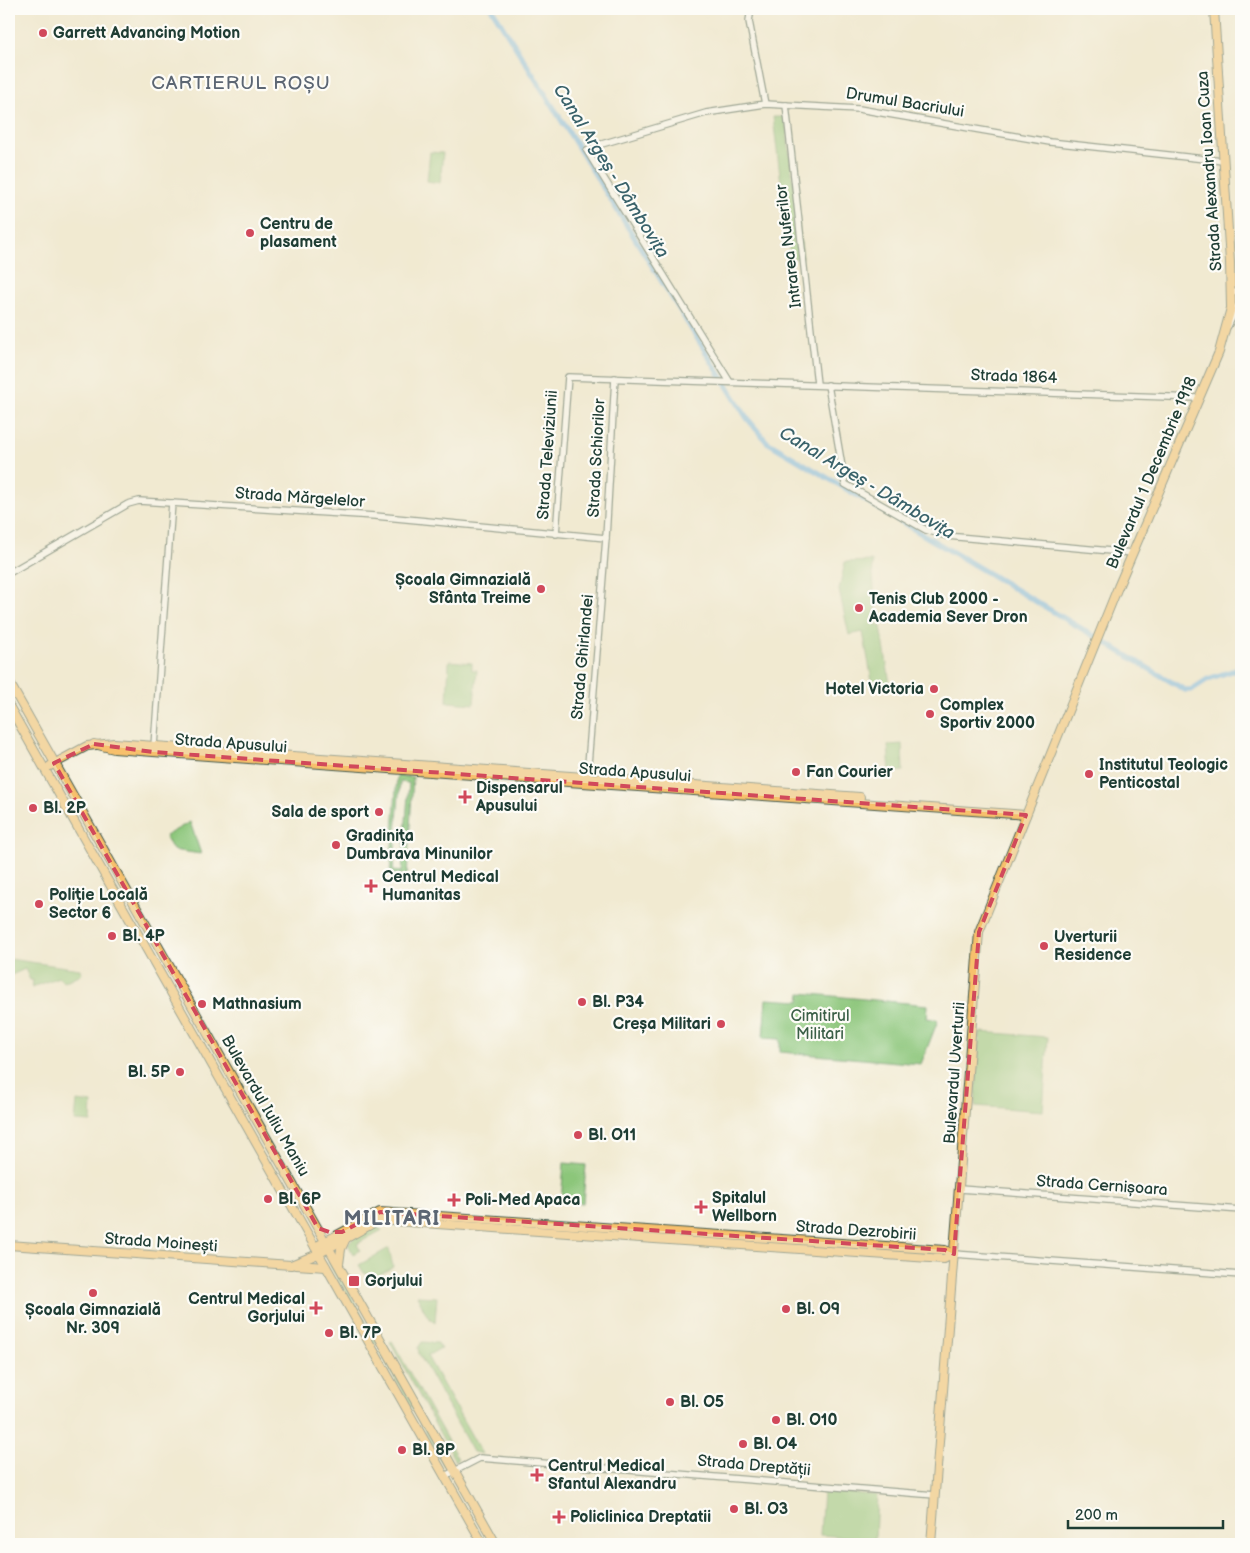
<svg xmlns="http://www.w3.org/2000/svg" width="1250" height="1553" font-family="'Balsamiq Sans',sans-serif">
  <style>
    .green { fill: #8cc67a; stroke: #568257; fill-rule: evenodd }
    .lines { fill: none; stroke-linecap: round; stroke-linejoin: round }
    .canal { stroke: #74b7e9; stroke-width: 5.5 }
    .minor-casing { stroke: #3e574c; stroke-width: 8 }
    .major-casing { stroke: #3e574c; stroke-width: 10 }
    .minor { stroke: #fff; stroke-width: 5.5 }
    .major { stroke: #f7c06c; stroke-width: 8 }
    .marked { fill: none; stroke: #d1495b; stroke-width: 4; stroke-dasharray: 10 6; stroke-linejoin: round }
    .poi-dot { fill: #d1495b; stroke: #fdfcf7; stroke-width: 2 }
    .labels { text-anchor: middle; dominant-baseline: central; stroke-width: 4.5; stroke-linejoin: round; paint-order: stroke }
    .poi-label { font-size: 16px; font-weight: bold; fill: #1f3d34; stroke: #fdfcf7; text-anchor: start }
    .street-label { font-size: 16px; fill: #1f3d34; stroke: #fdfcf7 }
    .park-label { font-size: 16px; fill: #3a5f46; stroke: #fdfcf7 }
    .water-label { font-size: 18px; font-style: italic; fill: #39626a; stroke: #fdfcf7 }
    .quarter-label { font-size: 19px; letter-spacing: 1px; fill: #5c6673; stroke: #fdfcf7 }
    .district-label { font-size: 21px; font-weight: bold; letter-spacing: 1px; fill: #5c6673; stroke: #fdfcf7 }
  </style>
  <rect width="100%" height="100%" fill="#fdfcf7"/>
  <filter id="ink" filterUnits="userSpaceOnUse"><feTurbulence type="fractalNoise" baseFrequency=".02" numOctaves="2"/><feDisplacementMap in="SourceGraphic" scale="10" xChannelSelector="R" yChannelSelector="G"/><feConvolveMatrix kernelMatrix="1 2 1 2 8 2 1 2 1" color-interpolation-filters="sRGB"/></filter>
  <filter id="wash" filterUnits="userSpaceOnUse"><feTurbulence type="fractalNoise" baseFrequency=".0096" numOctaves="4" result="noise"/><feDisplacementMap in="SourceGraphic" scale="20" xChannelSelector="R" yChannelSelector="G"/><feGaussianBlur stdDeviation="1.12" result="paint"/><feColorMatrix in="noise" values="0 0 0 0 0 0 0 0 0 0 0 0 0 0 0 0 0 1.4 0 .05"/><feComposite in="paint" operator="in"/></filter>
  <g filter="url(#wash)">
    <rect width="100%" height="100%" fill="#f1ead1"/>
    <!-- green -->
    <g class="green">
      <path d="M 773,117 L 785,117 L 803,258 L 790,258 Z"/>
      <path d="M 430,152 L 443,153 L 440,183 L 427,181 Z"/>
      <path d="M 872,561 L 877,626 L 881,626 L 890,684 L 873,687 L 863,632 L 849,635 L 839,590 L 845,562 Z"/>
      <path d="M 449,661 L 472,663 L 472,670 L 477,670 L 474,704 L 447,702 Z"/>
      <path d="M 902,744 L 903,771 L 890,772 L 888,745 Z"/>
      <path d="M 397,776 L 413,777 L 407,875 L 390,874 ZM 400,782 L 409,783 L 402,872 L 393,871 Z"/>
      <path d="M 190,822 L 201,854 L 173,850 L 165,836 Z"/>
      <path d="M 9,959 L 80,969 L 82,974 L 63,982 L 59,977 L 32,987 L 33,980 L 30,980 L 25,969 L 9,976 Z"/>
      <path d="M 801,993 L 928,1005 L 927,1018 L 938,1020 L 921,1064 L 780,1052 L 780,1039 L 763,1038 L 766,999 L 800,1001 Z"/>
      <path d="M 980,1032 L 1048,1037 L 1043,1111 L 975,1106 Z"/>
      <path d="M 77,1101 L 92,1103 L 91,1122 L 75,1121 Z"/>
      <path d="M 564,1163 L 586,1165 L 583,1203 L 561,1201 Z"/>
      <path d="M 378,1228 L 382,1230 L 357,1244 L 360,1250 L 353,1254 L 348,1244 C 355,1236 367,1229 378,1228 Z"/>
      <path d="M 389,1248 L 393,1267 L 376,1277 L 364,1273 L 359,1265 Z"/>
      <path d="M 332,1260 L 378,1343 L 374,1345 L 328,1262 Z"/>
      <path d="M 417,1296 L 437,1297 L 435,1322 L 428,1317 Z"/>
      <path d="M 392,1341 L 458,1459 L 455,1461 L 390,1342 Z"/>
      <path d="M 422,1342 L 438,1343 L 441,1348 L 427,1356 L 482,1454 L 473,1452 L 419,1354 L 418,1348 Z"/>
      <path d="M 383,1350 L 447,1464 L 444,1466 L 380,1352 Z"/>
      <path d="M 823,1491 L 877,1495 L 875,1539 L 820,1535 Z"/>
    </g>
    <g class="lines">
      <!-- canal -->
      <path class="canal" d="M 492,9 L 747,418 L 767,442 L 1185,690 L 1191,690 L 1208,679 L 1241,668"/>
    </g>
  </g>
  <g filter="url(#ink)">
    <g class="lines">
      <defs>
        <g id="minor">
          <path d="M 751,9 L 749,21 L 765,104"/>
          <path d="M 786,105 L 817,384"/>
          <path d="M 1232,293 L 1241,291"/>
          <path d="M 1228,326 L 1241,300"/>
          <path d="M 730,382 L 587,151 L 595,146 L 706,113 L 765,104 L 859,109 L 1050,142 L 1223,161"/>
          <path d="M 828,385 L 845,484 L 926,530 L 947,536 L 1133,553"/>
          <path d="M 556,534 L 568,377 L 1199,398"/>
          <path d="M 9,573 L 128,504 L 139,501 L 375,516 L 606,538"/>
          <path d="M 154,746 L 172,503"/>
          <path d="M 587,777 L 606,538 L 615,378"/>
          <path d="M 960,1189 L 1241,1210"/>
          <path d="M 954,1254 L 1241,1275"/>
          <path d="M 445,1476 L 480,1458 L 935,1495"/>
        </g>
        <g id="major">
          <path d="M 9,682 L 496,1544"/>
          <path d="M 9,706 L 483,1544"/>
          <path d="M 94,744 L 114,749 L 153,752 L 1026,815"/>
          <path d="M 50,766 L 87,746 L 114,743 L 860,797 L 859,802"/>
          <path d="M 9,1245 L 291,1265 L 318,1254 L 379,1220 L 944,1259 L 954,1254"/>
          <path d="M 315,1247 L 380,1212 L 945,1250 L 954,1254"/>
          <path d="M 339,1264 L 341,1249 L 346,1238"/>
          <path d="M 296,1265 L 326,1267"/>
          <path d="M 931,1544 L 979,932 L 1118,587 L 1219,352 L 1231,308 L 1230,262 L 1214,9"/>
        </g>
      </defs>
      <!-- minor casing -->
      <use href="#minor" class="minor-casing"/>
      <!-- major casing -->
      <use href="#major" class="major-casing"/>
      <!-- minor -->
      <use href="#minor" class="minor"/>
      <!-- major -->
      <use href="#major" class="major"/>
    </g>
  </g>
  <!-- marked area -->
  <path d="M0 0H1250V1553H0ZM 94,744 L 153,752 L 1026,815 L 979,932 L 954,1254 L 945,1250 L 380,1212 L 342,1232 L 329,1232 L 318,1228 L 54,763 Z" fill="#f1ead1" fill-opacity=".55" fill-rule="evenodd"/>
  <path class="marked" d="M 94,744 L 153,752 L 1026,815 L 979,932 L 954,1254 L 945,1250 L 380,1212 L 342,1232 L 329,1232 L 318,1228 L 54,763 Z"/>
  <!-- markers -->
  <g class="poi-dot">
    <circle cx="43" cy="33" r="5"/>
    <circle cx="250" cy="233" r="5"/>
    <circle cx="541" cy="589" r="5"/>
    <circle cx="859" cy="608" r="5"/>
    <circle cx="934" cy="689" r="5"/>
    <circle cx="930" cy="714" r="5"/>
    <circle cx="796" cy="772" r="5"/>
    <circle cx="1089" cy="774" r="5"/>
    <path d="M462.5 789.5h5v5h5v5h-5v5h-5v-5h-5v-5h5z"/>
    <circle cx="33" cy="808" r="5"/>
    <circle cx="379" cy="812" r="5"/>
    <circle cx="336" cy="845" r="5"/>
    <path d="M368.5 878.5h5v5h5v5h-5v5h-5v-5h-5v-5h5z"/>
    <circle cx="39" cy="904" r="5"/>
    <circle cx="112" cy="936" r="5"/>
    <circle cx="1044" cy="946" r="5"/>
    <circle cx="582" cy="1002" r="5"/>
    <circle cx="202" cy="1004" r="5"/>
    <circle cx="721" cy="1024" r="5"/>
    <circle cx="180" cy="1072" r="5"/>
    <circle cx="578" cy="1135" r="5"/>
    <circle cx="268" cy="1199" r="5"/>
    <path d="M451.5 1192.5h5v5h5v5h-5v5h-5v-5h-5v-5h5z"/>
    <path d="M698.5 1199.5h5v5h5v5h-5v5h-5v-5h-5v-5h5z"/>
    <rect x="348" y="1275" width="12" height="12" rx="2.5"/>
    <circle cx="93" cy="1293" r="5"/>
    <path d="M313.5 1300.5h5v5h5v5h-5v5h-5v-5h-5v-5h5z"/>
    <circle cx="786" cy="1309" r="5"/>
    <circle cx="329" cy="1333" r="5"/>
    <circle cx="670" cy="1402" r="5"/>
    <circle cx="776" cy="1420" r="5"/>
    <circle cx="743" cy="1444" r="5"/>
    <circle cx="402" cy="1450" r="5"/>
    <path d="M534.5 1467.5h5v5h5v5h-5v5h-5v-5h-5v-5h5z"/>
    <circle cx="734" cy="1509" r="5"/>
    <path d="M556.5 1509.5h5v5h5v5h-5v5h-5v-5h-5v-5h5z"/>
  </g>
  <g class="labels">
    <!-- poi labels -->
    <g class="poi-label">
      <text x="53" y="33">Garrett Advancing Motion</text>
      <text x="260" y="224">Centru de<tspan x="260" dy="18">plasament</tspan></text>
      <text x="531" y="580" text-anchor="end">Școala Gimnazială<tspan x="531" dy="18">Sfânta Treime</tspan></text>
      <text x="869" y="599">Tenis Club 2000 -<tspan x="869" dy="18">Academia Sever Dron</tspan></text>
      <text x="924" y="689" text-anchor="end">Hotel Victoria</text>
      <text x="940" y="705">Complex<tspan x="940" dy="18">Sportiv 2000</tspan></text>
      <text x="1099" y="765">Institutul Teologic<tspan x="1099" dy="18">Penticostal</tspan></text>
      <text x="806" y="772">Fan Courier</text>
      <text x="476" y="788">Dispensarul<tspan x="476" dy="18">Apusului</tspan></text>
      <text x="43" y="808">Bl. 2P</text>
      <text x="369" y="812" text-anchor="end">Sala de sport</text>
      <text x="346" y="836">Gradinița<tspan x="346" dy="18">Dumbrava Minunilor</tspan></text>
      <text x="382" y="877">Centrul Medical<tspan x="382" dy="18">Humanitas</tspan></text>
      <text x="49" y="895">Poliție Locală<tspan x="49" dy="18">Sector 6</tspan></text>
      <text x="122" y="936">Bl. 4P</text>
      <text x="1054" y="937">Uverturii<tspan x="1054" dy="18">Residence</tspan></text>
      <text x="592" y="1002">Bl. P34</text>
      <text x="212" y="1004">Mathnasium</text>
      <text x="711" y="1024" text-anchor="end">Creșa Militari</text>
      <text x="170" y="1072" text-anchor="end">Bl. 5P</text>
      <text x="588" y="1135">Bl. O11</text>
      <text x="712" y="1198">Spitalul<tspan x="712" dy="18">Wellborn</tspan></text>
      <text x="278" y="1199">Bl. 6P</text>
      <text x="465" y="1200">Poli-Med Apaca</text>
      <text x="365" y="1281">Gorjului</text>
      <text x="305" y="1299" text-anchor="end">Centrul Medical<tspan x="305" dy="18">Gorjului</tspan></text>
      <text x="796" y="1309">Bl. O9</text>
      <text x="93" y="1310" text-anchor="middle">Școala Gimnazială<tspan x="93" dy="18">Nr. 309</tspan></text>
      <text x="339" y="1333">Bl. 7P</text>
      <text x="680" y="1402">Bl. O5</text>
      <text x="786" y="1420">Bl. O10</text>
      <text x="753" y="1444">Bl. O4</text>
      <text x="412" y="1450">Bl. 8P</text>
      <text x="548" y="1466">Centrul Medical<tspan x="548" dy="18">Sfantul Alexandru</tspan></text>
      <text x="744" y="1509">Bl. O3</text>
      <text x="570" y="1517">Policlinica Dreptatii</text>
    </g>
    <!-- street labels -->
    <g class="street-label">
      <text transform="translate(905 103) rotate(9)">Drumul Bacriului</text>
      <text transform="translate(1210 171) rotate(-94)">Strada Alexandru Ioan Cuza</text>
      <text transform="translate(789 246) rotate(-97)">Intrarea Nuferilor</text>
      <text transform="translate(1014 377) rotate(2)">Strada 1864</text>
      <text transform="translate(548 455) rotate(-86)">Strada Televiziunii</text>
      <text transform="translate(597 458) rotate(-87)">Strada Schiorilor</text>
      <text transform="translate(1152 473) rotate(-67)">Bulevardul 1 Decembrie 1918</text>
      <text transform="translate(300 498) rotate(4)">Strada Mărgelelor</text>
      <text transform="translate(583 657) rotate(-85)">Strada Ghirlandei</text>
      <text transform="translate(231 744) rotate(4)">Strada Apusului</text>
      <text transform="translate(635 773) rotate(4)">Strada Apusului</text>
      <text transform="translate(955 1073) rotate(-86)">Bulevardul Uverturii</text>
      <text transform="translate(265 1106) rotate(60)">Bulevardul Iuliu Maniu</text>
      <text transform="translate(1102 1186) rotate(4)">Strada Cernișoara</text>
      <text transform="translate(856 1231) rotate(4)">Strada Dezrobirii</text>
      <text transform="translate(161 1243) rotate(4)">Strada Moinești</text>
      <text transform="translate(754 1466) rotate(5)">Strada Dreptății</text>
    </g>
    <!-- park labels -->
    <g class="park-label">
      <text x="820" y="1016">Cimitirul<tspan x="820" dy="18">Militari</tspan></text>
    </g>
    <!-- water labels -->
    <g class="water-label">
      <text transform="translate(611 171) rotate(58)">Canal Argeș - Dâmbovița</text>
      <text transform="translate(867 483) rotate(31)">Canal Argeș - Dâmbovița</text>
    </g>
    <!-- quarter labels -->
    <g class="quarter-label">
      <text x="241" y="83">CARTIERUL ROȘU</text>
    </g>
    <!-- district labels -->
    <g class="district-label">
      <text x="392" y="1218">MILITARI</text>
    </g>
  </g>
  <!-- margin -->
  <rect width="1250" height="1553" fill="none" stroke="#fdfcf7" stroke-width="30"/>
  <!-- scale -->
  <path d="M1068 1520v8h155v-8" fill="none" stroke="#1f3d34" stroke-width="2.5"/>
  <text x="1075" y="1520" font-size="15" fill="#1f3d34" stroke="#fdfcf7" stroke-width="4" paint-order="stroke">200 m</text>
</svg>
